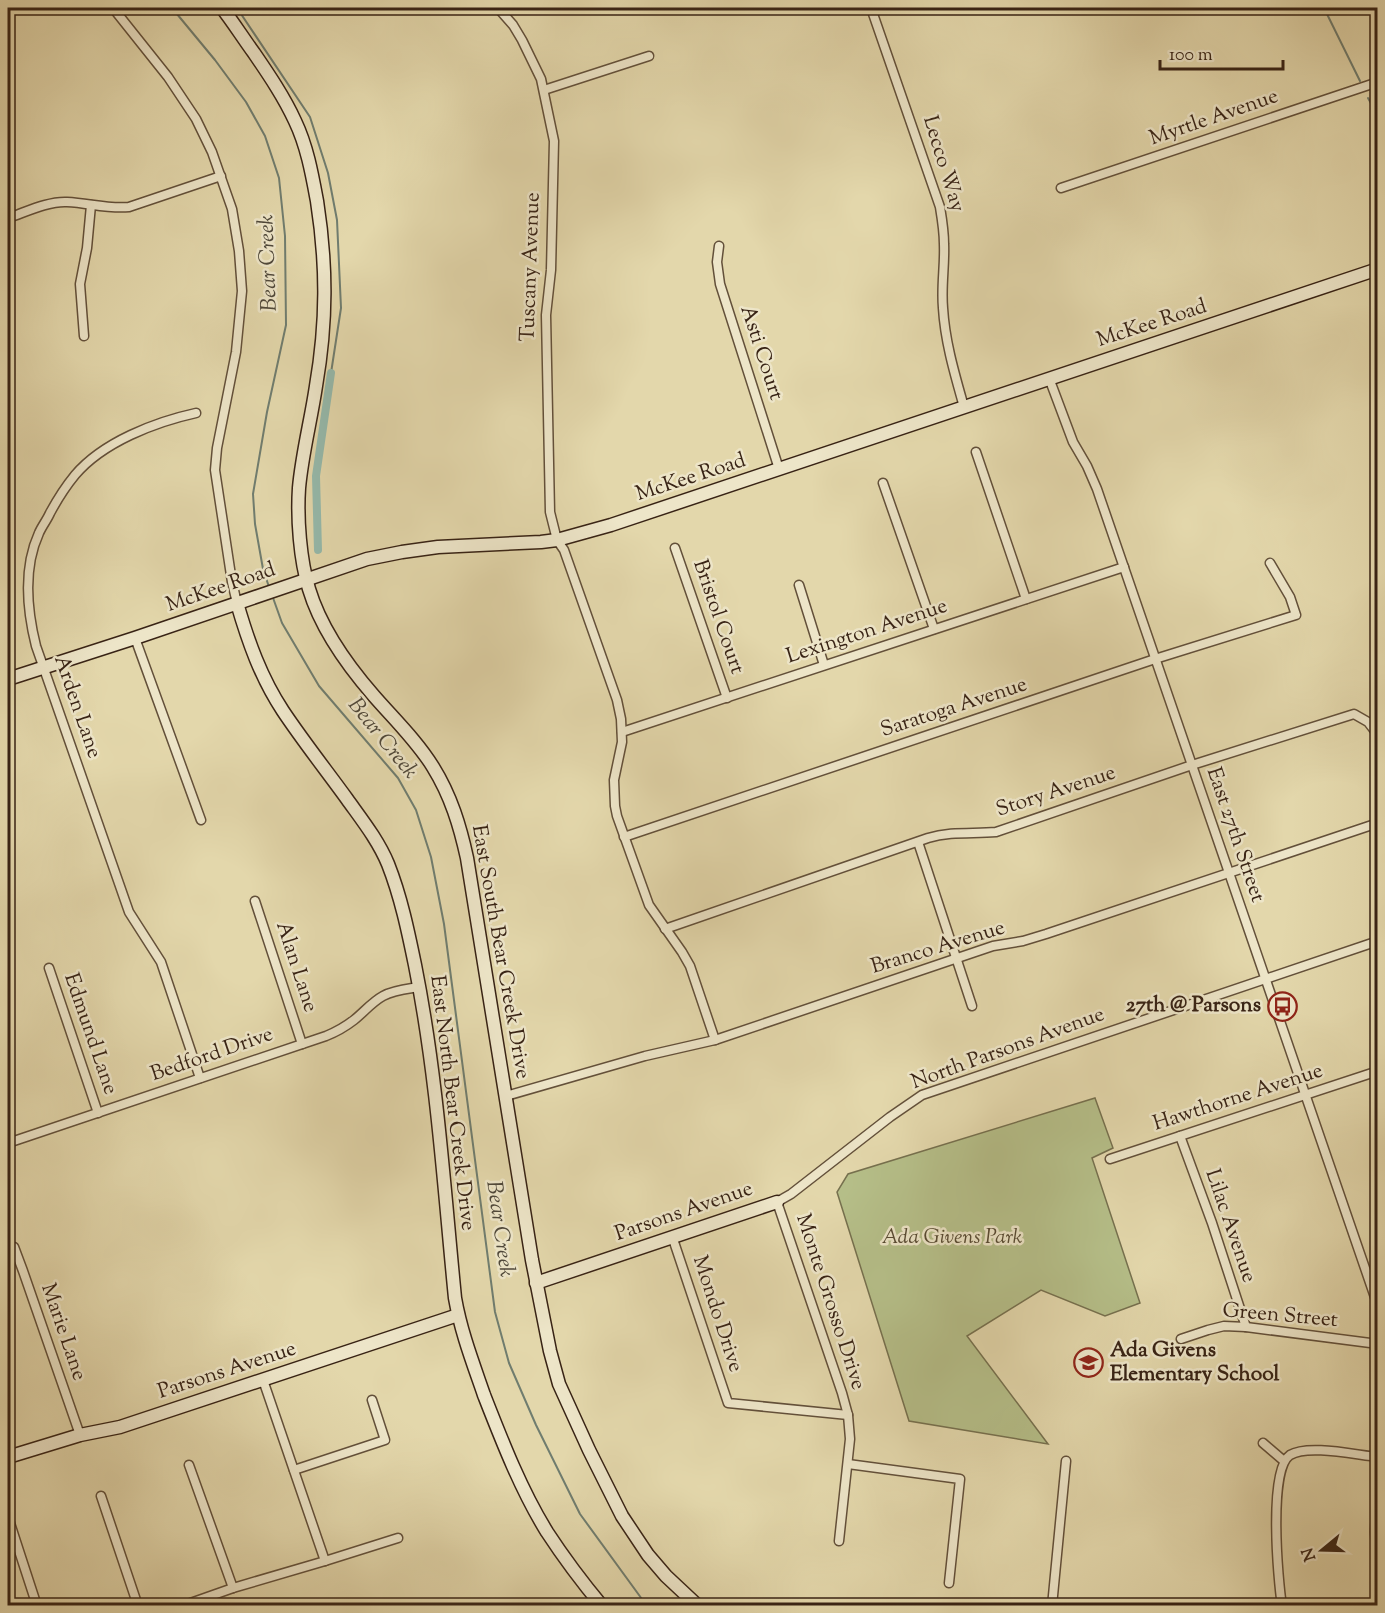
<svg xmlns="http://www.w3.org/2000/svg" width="1385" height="1613" font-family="'Sorts Mill Goudy',serif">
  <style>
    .green { fill: #b5be88; stroke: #76704e; stroke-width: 1.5 }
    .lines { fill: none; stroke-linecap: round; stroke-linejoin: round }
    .stream { stroke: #707d6f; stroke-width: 2 }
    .canal { stroke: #95b9ab; stroke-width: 8 }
    .street-casing { stroke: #63503a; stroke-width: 11 }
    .secondary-casing { stroke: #382315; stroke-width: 15 }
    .street { stroke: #ede5c8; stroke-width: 8 }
    .secondary { stroke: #ede5c8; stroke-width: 12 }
    .labels { text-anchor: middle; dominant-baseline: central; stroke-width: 5; stroke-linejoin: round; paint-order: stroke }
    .street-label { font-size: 21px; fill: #382315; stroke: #ede5c8 }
    .poi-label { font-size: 21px; font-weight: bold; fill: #382315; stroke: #ede5c8; text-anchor: end }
    .park-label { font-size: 21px; font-style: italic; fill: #574a32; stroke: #ede5c8 }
    .water-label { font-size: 22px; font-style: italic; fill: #4f483a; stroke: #ede5c8 }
  </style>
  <rect width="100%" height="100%" fill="#e3d7ab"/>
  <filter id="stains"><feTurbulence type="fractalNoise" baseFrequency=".00333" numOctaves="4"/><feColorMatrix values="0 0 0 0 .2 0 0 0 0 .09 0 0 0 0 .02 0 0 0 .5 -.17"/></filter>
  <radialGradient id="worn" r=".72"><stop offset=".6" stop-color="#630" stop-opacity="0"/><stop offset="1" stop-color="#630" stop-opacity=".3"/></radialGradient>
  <!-- green -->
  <path class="green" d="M 1095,1098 L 1113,1148 L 1092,1158 L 1140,1303 L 1105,1316 L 1041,1290 L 967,1336 L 1048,1444 L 909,1421 L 837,1192 L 848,1174 Z"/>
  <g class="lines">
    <!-- stream -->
    <g class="stream">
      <path d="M 172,8 L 215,60 L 246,102 L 265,136 L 279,178 L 285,236 L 286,325 L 267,412 L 253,494 L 255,524 L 263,569 L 269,587"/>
      <path d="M 237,8 L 310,117 L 328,173 L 337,220 L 341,308 L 331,373"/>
      <path d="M 1324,8 L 1360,81"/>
      <path d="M 1368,98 L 1378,116"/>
      <path d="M 272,595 L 282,623 L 319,686 L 398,778 L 416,810 L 431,857 L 444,924 L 495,1312 L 509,1363 L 536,1425 L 580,1514 L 647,1606"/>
    </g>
    <!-- canal -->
    <path class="canal" d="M 318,550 L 316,476 L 331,373"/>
    <defs>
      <g id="street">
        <path d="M 113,8 L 168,77 L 196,119 L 212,152 L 232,209 L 239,251 L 242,291 L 236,352 L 217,448 L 215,470 L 232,582 L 237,603"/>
        <path d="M 498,8 L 513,25 L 522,40 L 541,79 L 554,141 L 551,270 L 546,315 L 550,512 L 557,540 L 564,550 L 617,700 L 621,719 L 622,742 L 614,780 L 615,806 L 617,816 L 649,905 L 682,952 L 690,966 L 715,1040"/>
        <path d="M 871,8 L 940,207 C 942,219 944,231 944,244 C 945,265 941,286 943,308 C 945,342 955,375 964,407"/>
        <path d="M 544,90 L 649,56"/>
        <path d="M 1061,188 L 1378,82"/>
        <path d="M 8,218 C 26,212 48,201 67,202 C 89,203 107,209 129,207 L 221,176"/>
        <path d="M 719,246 L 717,262 L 720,284 L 779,469"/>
        <path d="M 84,336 L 80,284 L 87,248 L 91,205"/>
        <path d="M 1049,378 L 1073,442 L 1087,466 L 1097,489 L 1378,1306"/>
        <path d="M 196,413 C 155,422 103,442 75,475 C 66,486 57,500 50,513 C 47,520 42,526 39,533 C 23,568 27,610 36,646 L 129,912 L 161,962 L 200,1078"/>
        <path d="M 976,452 L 1026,599"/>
        <path d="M 883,483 L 934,629"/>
        <path d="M 675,548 L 727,698"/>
        <path d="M 799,585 L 824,665"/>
        <path d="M 135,638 L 201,820"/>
        <path d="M 622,732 L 1124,567"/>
        <path d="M 624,837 L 1155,659 L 1296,615 L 1290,597 L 1270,563"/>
        <path d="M 918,842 L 972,1006"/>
        <path d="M 255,901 L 302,1044"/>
        <path d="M 665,929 L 928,838 C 951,831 973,834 996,832 L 1192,765 L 1354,714 L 1368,722 L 1378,735"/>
        <path d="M 49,968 L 98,1113"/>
        <path d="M 506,1096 L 645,1056 L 715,1040 L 993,946 L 1023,941 L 1046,934 L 1378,823"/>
        <path d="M 1180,1136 L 1212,1223 L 1246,1327"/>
        <path d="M 8,1143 L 326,1036 C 336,1032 345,1027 354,1020 C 364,1012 372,1002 383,996 C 394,990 407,989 419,987"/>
        <path d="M 1110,1159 L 1378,1071"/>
        <path d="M 672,1236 L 728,1403 L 848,1415"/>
        <path d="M 8,1249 L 14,1247 L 23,1271 L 80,1435"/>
        <path d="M 1181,1339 L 1208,1330 L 1224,1326 L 1246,1327 L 1378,1344"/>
        <path d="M 263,1380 L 325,1561"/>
        <path d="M 1263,1443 L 1284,1461"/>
        <path d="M 848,1464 L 960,1479 L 949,1583"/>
        <path d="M 189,1465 L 233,1588"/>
        <path d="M 294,1470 L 385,1440 L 372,1400"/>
        <path d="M 1378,1472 L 1375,1532 L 1378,1576"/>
        <path d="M 101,1496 L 138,1606"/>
        <path d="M 8,1517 L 37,1606"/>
        <path d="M 839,1541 L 850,1439 L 848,1415 L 842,1393 L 777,1202 L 791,1194 L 890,1117 L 922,1095 L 1378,941"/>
        <path d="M 182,1606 L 233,1588 L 325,1561 L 398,1538"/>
        <path d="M 1052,1606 L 1066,1461"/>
        <path d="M 1282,1606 C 1278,1580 1268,1470 1290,1455 C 1308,1444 1356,1455 1378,1457"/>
      </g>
      <g id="secondary">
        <path d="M 222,8 C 233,22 243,38 254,53 C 269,75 284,97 295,121 C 307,146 312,174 317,201 C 327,265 327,322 316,386 C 311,420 302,454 299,488 C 297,518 300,560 309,589 C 321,629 347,665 374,696 C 394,719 417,741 433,767 C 451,796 460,826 467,858 L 532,1260 L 550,1351 L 559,1384 L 589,1450 L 622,1516 L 648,1555 L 666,1576 L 698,1606"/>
        <path d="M 237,603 C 248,641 261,678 283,711 C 303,741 326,770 347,799 C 362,820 378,840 388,864 C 401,897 408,931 415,965 C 437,1075 444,1187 455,1298 C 461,1332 473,1363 484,1395 C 502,1441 521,1490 547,1532 C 564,1558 582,1582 602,1606"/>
        <path d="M 8,679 L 135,638 L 367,559 L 402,552 L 438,547 L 541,542 L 557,540 L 611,525 L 1378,269"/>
        <path d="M 536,1283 L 777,1202"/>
        <path d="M 8,1457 L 80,1435 L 120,1427 L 458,1315"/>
      </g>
    </defs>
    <!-- street casing -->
    <use href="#street" class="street-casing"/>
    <!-- secondary casing -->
    <use href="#secondary" class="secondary-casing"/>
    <!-- street -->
    <use href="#street" class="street"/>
    <!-- secondary -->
    <use href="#secondary" class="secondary"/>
  </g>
  <!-- icons -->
  <defs>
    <symbol id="bus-ring" viewBox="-11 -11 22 22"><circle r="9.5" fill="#ede5c8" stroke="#8f2418" stroke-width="1.5"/><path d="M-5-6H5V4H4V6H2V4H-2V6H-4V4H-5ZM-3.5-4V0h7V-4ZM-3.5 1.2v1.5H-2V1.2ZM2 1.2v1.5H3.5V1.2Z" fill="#8f2418"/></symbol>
    <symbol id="school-ring" viewBox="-11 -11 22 22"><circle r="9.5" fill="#ede5c8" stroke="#8f2418" stroke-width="1.5"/><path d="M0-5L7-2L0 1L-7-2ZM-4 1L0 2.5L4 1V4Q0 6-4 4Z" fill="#8f2418"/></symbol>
  </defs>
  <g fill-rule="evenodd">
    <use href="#bus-ring" x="1266" y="990" width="33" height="33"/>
    <use href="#school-ring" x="1072" y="1346" width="33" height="33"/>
  </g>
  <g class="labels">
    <!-- street labels -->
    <g class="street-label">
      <text transform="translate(1214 118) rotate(-19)">Myrtle Avenue</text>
      <text transform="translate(943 164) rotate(73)">Lecco Way</text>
      <text transform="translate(531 267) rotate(-88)">Tuscany Avenue</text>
      <text transform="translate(1152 324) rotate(-18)">McKee Road</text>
      <text transform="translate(761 353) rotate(72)">Asti Court</text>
      <text transform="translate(691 478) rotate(-18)">McKee Road</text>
      <text transform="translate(221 588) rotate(-19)">McKee Road</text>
      <text transform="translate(718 617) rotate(71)">Bristol Court</text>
      <text transform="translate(867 632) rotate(-18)">Lexington Avenue</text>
      <text transform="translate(77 707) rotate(71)">Arden Lane</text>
      <text transform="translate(954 708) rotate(-18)">Saratoga Avenue</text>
      <text transform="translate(1056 792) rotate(-18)">Story Avenue</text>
      <text transform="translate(1235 835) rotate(71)">East 27th Street</text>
      <text transform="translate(938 948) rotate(-17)">Branco Avenue</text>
      <text transform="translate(500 952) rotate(80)">East South Bear Creek Drive</text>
      <text transform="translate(296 967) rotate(72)">Alan Lane</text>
      <text transform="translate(90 1034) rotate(71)">Edmund Lane</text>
      <text transform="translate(1008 1049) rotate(-20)">North Parsons Avenue</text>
      <text transform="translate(212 1055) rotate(-19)">Bedford Drive</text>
      <text transform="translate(1238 1098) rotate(-18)">Hawthorne Avenue</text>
      <text transform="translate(452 1103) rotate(83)">East North Bear Creek Drive</text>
      <text transform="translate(684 1212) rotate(-19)">Parsons Avenue</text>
      <text transform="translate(1230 1226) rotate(71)">Lilac Avenue</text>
      <text transform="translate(830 1302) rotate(72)">Monte Grosso Drive</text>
      <text transform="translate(717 1314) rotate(72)">Mondo Drive</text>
      <text transform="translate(1280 1316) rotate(5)">Green Street</text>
      <text transform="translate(63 1332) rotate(71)">Marie Lane</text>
      <text transform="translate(227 1371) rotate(-18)">Parsons Avenue</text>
    </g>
    <!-- poi labels -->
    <g class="poi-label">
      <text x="1261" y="1006">27th @ Parsons</text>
      <text x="1110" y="1351" text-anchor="start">Ada Givens<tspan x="1110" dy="24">Elementary School</tspan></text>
    </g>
    <!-- park labels -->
    <g class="park-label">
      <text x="952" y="1238">Ada Givens Park</text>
    </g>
    <!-- water labels -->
    <g class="water-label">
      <text transform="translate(269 263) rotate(-92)">Bear Creek</text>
      <text transform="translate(382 739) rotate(51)">Bear Creek</text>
      <text transform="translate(499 1229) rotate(82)">Bear Creek</text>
    </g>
  </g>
  <!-- margin -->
  <rect width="1385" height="1613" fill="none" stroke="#e3d7ab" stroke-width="30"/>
  <rect x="9" y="9" width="1367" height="1595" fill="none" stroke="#382315" stroke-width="3"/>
  <rect x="15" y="15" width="1355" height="1583" fill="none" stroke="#382315" stroke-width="1.5"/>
  <!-- north arrow -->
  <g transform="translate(1322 1550) rotate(251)" stroke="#ede5c8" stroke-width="4.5" paint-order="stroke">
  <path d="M0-4.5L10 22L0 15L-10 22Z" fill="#382315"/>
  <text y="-9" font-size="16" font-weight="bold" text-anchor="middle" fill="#382315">N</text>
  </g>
  <!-- scale -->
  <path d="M1160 60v9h123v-9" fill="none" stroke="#382315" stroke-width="3"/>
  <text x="1169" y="60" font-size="18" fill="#382315" stroke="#ede5c8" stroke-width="4.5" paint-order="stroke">100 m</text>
  <rect width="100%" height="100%" filter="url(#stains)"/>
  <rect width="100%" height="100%" fill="url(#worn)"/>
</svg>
